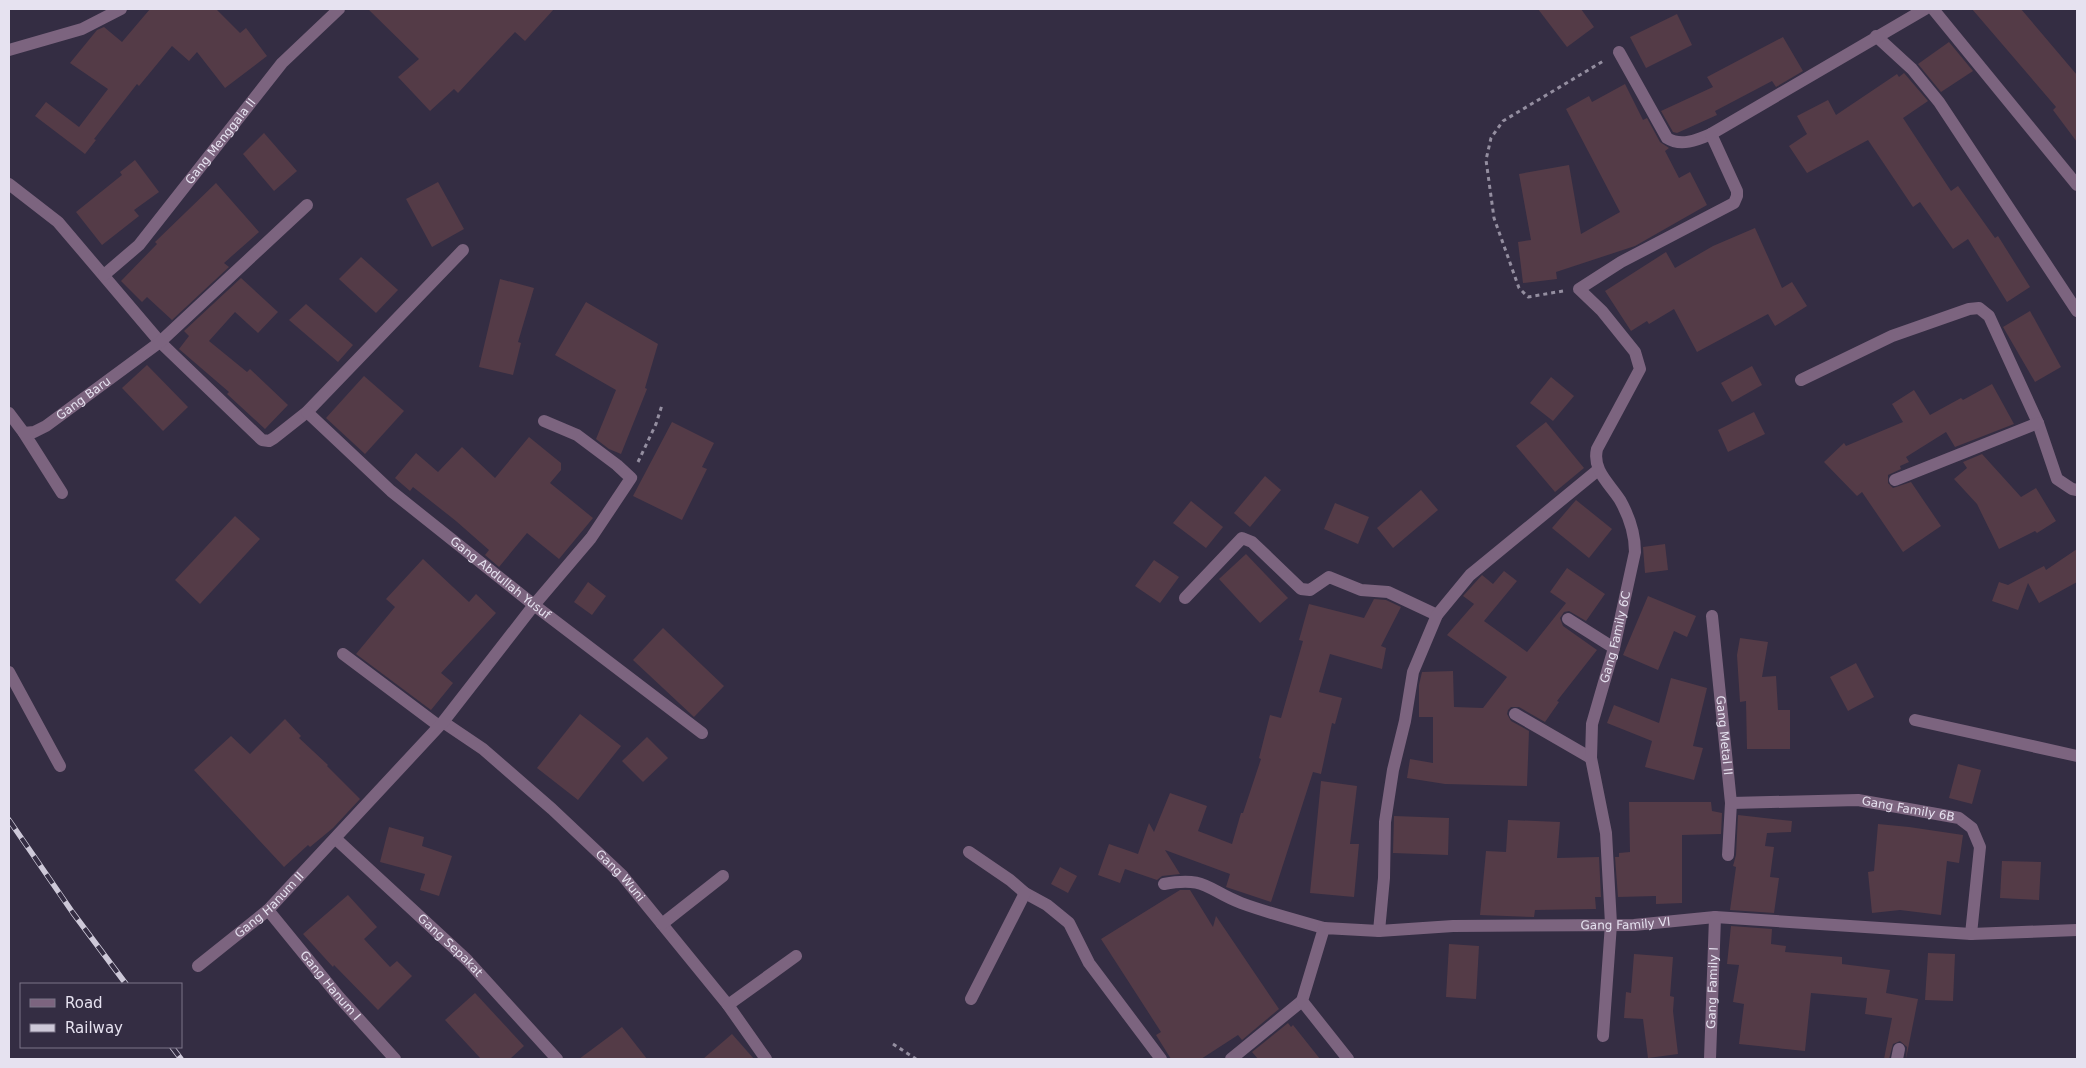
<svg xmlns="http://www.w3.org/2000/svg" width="2086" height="1068" font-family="'DejaVu Sans',sans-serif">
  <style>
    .building { fill: #543b47 }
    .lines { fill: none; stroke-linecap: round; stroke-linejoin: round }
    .path { stroke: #948ea0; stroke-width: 3; stroke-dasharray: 4 4; stroke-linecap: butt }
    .minor { stroke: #7c647f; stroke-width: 12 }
    .rail-casing { stroke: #cdc8d8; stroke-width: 5.5 }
    .rail { stroke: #342d43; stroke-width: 4; stroke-dasharray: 11; stroke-linecap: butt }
    .labels { text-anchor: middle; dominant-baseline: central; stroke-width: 4; stroke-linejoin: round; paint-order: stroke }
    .street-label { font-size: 12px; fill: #e6e2f0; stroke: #342d43 }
  </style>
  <rect width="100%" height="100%" fill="#342d43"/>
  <!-- building -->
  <g class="building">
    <path d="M 150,9 L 216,9 L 240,33 L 246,28 L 267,56 L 225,88 L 197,52 L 189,61 L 172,46 L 139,86 L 137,84 L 94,139 L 96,140 L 85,154 L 35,116 L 46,102 L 79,127 L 108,89 L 70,63 L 97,30 L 104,27 L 122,42 Z"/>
    <path d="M 368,9 L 554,9 L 525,41 L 515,32 L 458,93 L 454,89 L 430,111 L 398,77 L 419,59 Z"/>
    <path d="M 1538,9 L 1581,9 L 1594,27 L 1567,47 Z"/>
    <path d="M 1972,9 L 2021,9 L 2077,75 L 2077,142 L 2053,110 L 2056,107 Z"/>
    <path d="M 1677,14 L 1692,45 L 1646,68 L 1630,37 Z"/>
    <path d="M 1783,37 L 1803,71 L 1776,87 L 1772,81 L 1715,111 L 1717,115 L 1677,133 L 1673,132 L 1661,111 L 1713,87 L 1707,77 Z"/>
    <path d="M 1949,42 L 1973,71 L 1941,92 L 1918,64 Z"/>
    <path d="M 1904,73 L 1928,101 L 1903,118 L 1951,191 L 1958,186 L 1995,238 L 1998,236 L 2030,287 L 2007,302 L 1968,239 L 1953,249 L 1920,202 L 1913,207 L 1868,140 L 1807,173 L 1789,146 L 1807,134 L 1797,116 L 1828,100 L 1836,115 L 1897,74 L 1899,77 Z"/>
    <path d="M 1625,84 L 1643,120 L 1647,118 L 1660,142 L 1669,148 L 1665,151 L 1679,178 L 1690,172 L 1707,205 L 1635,246 L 1556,272 L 1557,279 L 1523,283 L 1518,242 L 1531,240 L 1519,174 L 1569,165 L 1581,234 L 1620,212 L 1566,109 L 1589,96 L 1592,102 Z"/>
    <path d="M 264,133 L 297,171 L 274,191 L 243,154 Z"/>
    <path d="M 135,160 L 159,192 L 134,210 L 139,216 L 102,245 L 76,212 L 122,175 L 120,172 Z"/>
    <path d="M 438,182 L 464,229 L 432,247 L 406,199 Z"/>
    <path d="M 216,183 L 259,232 L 224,263 L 229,267 L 172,320 L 147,297 L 142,302 L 121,281 L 157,244 L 155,242 Z"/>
    <path d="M 1755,228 L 1782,288 L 1792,282 L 1807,306 L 1775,326 L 1768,314 L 1697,352 L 1674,309 L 1649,324 L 1647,321 L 1631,331 L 1605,291 L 1666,252 L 1675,268 L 1713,246 Z"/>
    <path d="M 361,257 L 398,290 L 376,313 L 339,279 Z"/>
    <path d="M 241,278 L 278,312 L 258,333 L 235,312 L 209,341 L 247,372 L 250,369 L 288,405 L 265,429 L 227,394 L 229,392 L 179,349 L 189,336 L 184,331 Z"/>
    <path d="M 500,279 L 534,288 L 518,342 L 521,343 L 513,375 L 479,367 Z"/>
    <path d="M 586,302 L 658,344 L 645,388 L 647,389 L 621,454 L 609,449 L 596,439 L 616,390 L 555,355 Z"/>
    <path d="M 306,304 L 353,345 L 338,362 L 289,320 Z"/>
    <path d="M 2030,311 L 2061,367 L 2035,382 L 2003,327 Z"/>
    <path d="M 147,365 L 188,407 L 163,431 L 122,388 Z"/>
    <path d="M 1752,366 L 1762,385 L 1732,402 L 1721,383 Z"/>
    <path d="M 364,376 L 404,411 L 365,454 L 326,418 Z"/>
    <path d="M 1551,377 L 1574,396 L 1553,421 L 1530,403 Z"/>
    <path d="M 1992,384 L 2014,424 L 1955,447 L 1946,432 L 1906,457 L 1909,462 L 1900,466 L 1901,469 L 1888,475 L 1888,483 L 1893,488 L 1911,482 L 1941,526 L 1903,552 L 1862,492 L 1857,496 L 1824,462 L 1844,443 L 1846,446 L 1903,422 L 1892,404 L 1914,390 L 1930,415 L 1961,398 L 1963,400 Z"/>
    <path d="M 1754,412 L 1765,434 L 1728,452 L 1718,430 Z"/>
    <path d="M 672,422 L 714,443 L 702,467 L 707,469 L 682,520 L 633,496 Z"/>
    <path d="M 1546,422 L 1584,468 L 1555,492 L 1516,446 Z"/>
    <path d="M 529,437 L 561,463 L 561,470 L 550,483 L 593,518 L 559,559 L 527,533 L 499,567 L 485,555 L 489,550 L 456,521 L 413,487 L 410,491 L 395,478 L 416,453 L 438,472 L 462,447 L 495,478 Z"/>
    <path d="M 1982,454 L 2021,497 L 2036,488 L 2056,521 L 2037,533 L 2035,531 L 1999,549 L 1977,504 L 1954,479 L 1967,468 L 1963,462 Z"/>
    <path d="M 1265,476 L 1281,490 L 1250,527 L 1234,513 Z"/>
    <path d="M 1421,490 L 1438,510 L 1393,548 L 1377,528 Z"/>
    <path d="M 1576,500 L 1612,529 L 1589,558 L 1552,528 Z"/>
    <path d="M 1191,501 L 1223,527 L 1206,548 L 1173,523 Z"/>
    <path d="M 1335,503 L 1369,517 L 1358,544 L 1324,529 Z"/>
    <path d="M 235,516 L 260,539 L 200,604 L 175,580 Z"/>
    <path d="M 1665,544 L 1668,570 L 1645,573 L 1643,547 Z"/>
    <path d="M 2077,549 L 2077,582 L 2039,603 L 2028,583 L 2018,610 L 1992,601 L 1999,582 L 2008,585 L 2044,566 L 2046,570 Z"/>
    <path d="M 1246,554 L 1288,598 L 1260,623 L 1219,579 Z"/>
    <path d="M 423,559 L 469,602 L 476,594 L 496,613 L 441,673 L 453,683 L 431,710 L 356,654 L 395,607 L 386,599 Z"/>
    <path d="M 1154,560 L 1179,577 L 1160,603 L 1135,586 Z"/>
    <path d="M 1567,568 L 1605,594 L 1586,621 L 1569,611 L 1564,612 L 1560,618 L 1563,626 L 1597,650 L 1557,701 L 1559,702 L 1545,722 L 1519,707 L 1511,707 L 1508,710 L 1507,714 L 1511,721 L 1529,731 L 1527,786 L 1445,784 L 1407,778 L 1410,759 L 1433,763 L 1433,717 L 1419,717 L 1419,685 L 1422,672 L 1453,671 L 1454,707 L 1483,708 L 1507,677 L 1447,635 L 1474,604 L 1463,596 L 1482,575 L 1493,584 L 1504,571 L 1517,581 L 1484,621 L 1527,652 L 1566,603 L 1550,592 Z"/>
    <path d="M 588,582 L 606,596 L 592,615 L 574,602 Z"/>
    <path d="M 1648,596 L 1696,616 L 1687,637 L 1674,631 L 1658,670 L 1623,655 Z"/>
    <path d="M 1374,599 L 1386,600 L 1401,607 L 1381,646 L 1386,648 L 1382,669 L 1330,654 L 1319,692 L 1342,698 L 1335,724 L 1332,723 L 1321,774 L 1313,772 L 1271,902 L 1226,887 L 1230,874 L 1165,850 L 1180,874 L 1162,876 L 1157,880 L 1125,869 L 1120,883 L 1098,875 L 1109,844 L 1138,854 L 1149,823 L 1154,832 L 1170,793 L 1207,806 L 1198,831 L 1232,844 L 1241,813 L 1243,813 L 1261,759 L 1259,758 L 1270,715 L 1281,718 L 1303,641 L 1299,640 L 1309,604 L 1364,618 Z"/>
    <path d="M 663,628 L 724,686 L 694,717 L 633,660 Z"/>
    <path d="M 1740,638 L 1768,642 L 1762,677 L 1776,676 L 1778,710 L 1790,710 L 1790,749 L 1747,749 L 1746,701 L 1740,702 L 1737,655 Z"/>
    <path d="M 1856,663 L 1874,697 L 1848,711 L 1830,677 Z"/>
    <path d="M 1671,678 L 1707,688 L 1693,746 L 1703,748 L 1694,780 L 1645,767 L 1652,741 L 1607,723 L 1614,705 L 1659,723 Z"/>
    <path d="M 580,714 L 621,746 L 578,800 L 537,768 Z"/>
    <path d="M 285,719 L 301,736 L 299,738 L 328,765 L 327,766 L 360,799 L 333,828 L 310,847 L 308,845 L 284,867 L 194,770 L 231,736 L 250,754 Z"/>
    <path d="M 647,737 L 668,758 L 643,782 L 622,761 Z"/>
    <path d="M 1958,764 L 1981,770 L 1972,804 L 1949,798 Z"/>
    <path d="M 1321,781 L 1357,786 L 1350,844 L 1359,844 L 1354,897 L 1310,893 Z"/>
    <path d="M 1629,802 L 1711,802 L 1712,811 L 1722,813 L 1721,834 L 1682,835 L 1682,903 L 1656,904 L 1656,896 L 1618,897 L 1615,857 L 1619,857 L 1619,853 L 1630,852 Z"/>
    <path d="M 1738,815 L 1792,821 L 1791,832 L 1767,833 L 1765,846 L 1774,847 L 1770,877 L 1779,878 L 1774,913 L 1730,910 L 1736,867 L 1733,866 L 1736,855 Z"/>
    <path d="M 1394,816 L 1449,818 L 1448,855 L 1393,853 Z"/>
    <path d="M 1508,820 L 1560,822 L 1557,858 L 1599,857 L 1601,897 L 1595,897 L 1596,909 L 1535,910 L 1534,917 L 1480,915 L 1486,851 L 1506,852 Z"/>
    <path d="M 1878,824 L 1909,827 L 1963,835 L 1959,863 L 1947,861 L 1941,915 L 1900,910 L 1872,913 L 1868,872 L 1874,871 Z"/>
    <path d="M 389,827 L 424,837 L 422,846 L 452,856 L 439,896 L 420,890 L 425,874 L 380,862 Z"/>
    <path d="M 2002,861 L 2041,862 L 2039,900 L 2000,898 Z"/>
    <path d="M 1060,867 L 1077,876 L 1068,893 L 1051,884 Z"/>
    <path d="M 1180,890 L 1190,890 L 1213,927 L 1216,916 L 1279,1009 L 1242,1040 L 1238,1035 L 1201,1059 L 1171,1059 L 1156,1035 L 1161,1032 L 1101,939 Z"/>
    <path d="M 348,895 L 377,927 L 364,939 L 390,967 L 397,961 L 412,976 L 378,1010 L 334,965 L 333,967 L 303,934 Z"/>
    <path d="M 1731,926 L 1772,929 L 1771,944 L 1786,946 L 1785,952 L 1842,957 L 1842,964 L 1890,970 L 1886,993 L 1918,999 L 1906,1059 L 1907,1047 L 1900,1041 L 1893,1044 L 1889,1059 L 1884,1059 L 1892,1018 L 1865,1014 L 1867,998 L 1811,993 L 1805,1051 L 1739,1044 L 1744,1004 L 1733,1002 L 1739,965 L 1727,964 Z"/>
    <path d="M 1449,944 L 1479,946 L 1476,999 L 1446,997 Z"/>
    <path d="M 1928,953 L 1955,954 L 1953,1001 L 1925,1000 Z"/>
    <path d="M 1634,954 L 1673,957 L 1670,996 L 1674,997 L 1673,1011 L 1678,1054 L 1648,1058 L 1643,1019 L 1624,1018 L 1626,992 L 1631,993 Z"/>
    <path d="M 475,993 L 524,1046 L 510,1059 L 481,1059 L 445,1020 Z"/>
    <path d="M 1288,1023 L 1291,1027 L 1293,1025 L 1320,1059 L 1258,1059 L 1252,1052 Z"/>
    <path d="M 622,1027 L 647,1059 L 579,1059 Z"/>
    <path d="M 732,1034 L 754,1059 L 703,1059 Z"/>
  </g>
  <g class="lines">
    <!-- path -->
    <g class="path">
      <path d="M 1563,291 L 1528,297 L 1519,288 L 1494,218 L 1486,160 L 1491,138 L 1503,121 L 1605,60"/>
      <path d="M 638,462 L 656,424 L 662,405"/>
      <path d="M 893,1044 L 916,1059"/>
    </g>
    <!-- minor -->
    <g class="minor">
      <path d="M 1933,9 L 2077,185"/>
      <path d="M 1876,36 L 1912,69 L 1939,102 L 2077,311"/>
      <path d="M 9,50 L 82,29 L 121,9"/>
      <path d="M 1619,52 L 1667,138 C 1681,147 1697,140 1711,134"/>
      <path d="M 9,184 L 58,222 L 160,342 L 262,440 L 269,441 L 274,438 L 307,412 L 463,250"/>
      <path id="s1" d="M 104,275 L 139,245 L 282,63 L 339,9"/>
      <path d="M 1801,380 L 1892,336 L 1969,309 L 1979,308 L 1989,316 L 2038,423 L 2057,479 L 2072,489 L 2077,490"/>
      <path id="s2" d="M 307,412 L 391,491 L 534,605 L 702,733"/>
      <path id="s3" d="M 9,413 L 24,433 L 34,432 L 46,426 L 160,342 L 307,205"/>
      <path d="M 24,433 L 62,493"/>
      <path d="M 1895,480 L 2038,423"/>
      <path d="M 1185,598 L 1242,538 L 1252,542 L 1301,589 L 1310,590 L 1329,577 L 1361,590 L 1388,592 L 1437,615"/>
      <path id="s4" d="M 1712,616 L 1731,803 L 1728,855"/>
      <path d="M 1568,619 L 1614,648"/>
      <path d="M 343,654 L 439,726"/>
      <path d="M 9,672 L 60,766"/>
      <path d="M 1515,714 L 1591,758"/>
      <path d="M 1915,720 L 2077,756"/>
      <path id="s5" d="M 443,722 L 483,749 L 552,809 L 622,875 L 728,1005 L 766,1059"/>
      <path id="s6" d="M 1731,803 L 1858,800 L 1959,818 L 1972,828 L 1980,847 L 1971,934"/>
      <path id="s7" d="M 336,839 L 467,960 L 557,1059"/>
      <path d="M 969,852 L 1010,880 L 1025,893 L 1047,905 L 1069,923 L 1089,963 L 1161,1059"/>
      <path d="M 1164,884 C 1206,876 1207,890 1241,903 C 1268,913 1296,920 1324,928"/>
      <path id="s8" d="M 268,910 L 339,997 L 395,1059"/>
      <path d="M 662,924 L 723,876"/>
      <path d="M 1379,931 L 1384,878 L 1385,822 L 1393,770 L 1405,721 L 1413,672 L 1437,615 L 1470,575 L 1598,470"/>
      <path id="s9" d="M 198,966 L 268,910 L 443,722 L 534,605 L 591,538 L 631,478 L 617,465 L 577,435 L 544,421"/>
      <path d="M 971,999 L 1025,893"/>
      <path d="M 728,1005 L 796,956"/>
      <path id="s10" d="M 1603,1036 L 1611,924 L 1606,833 L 1591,758 L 1592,724 L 1614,648 L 1635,552 C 1635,535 1629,516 1620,500 C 1609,483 1592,470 1597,449 L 1640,369 L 1635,352 L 1602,311 L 1579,289 L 1621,262 L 1734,203 L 1737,196 L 1737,191 L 1711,134 L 1925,9"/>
      <path d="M 1231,1059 L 1302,1001"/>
      <path id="s11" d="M 1348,1059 L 1302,1001 L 1324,928 L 1379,931 L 1453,926 L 1634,925 L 1715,917 L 1971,934 L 2077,930"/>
      <path id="s12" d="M 1710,1059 L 1715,917"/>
      <path d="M 1897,1059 L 1899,1049"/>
    </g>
    <defs>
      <g id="rail">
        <path d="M 9,820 L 73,913 L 126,984"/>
        <path d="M 172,1047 L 181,1059"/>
      </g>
    </defs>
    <!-- rail casing -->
    <use href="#rail" class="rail-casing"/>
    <!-- rail -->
    <use href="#rail" class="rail"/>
  </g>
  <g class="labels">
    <!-- street labels -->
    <g class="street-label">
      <text stroke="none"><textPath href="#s1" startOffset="178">Gang Menggala II</textPath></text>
      <text stroke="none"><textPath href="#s3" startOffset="95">Gang Baru</textPath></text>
      <text stroke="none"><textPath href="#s2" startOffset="255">Gang Abdullah Yusuf</textPath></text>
      <text stroke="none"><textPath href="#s10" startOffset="404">Gang Family 6C</textPath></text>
      <text stroke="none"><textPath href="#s4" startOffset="120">Gang Metal II</textPath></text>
      <text stroke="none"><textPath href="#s6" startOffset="178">Gang Family 6B</textPath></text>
      <text stroke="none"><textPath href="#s5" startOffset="235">Gang Wuni</textPath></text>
      <text stroke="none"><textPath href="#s9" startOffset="94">Gang Hanum II</textPath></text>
      <text stroke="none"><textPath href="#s11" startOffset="452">Gang Family VI</textPath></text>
      <text stroke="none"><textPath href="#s7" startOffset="156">Gang Sepakat</textPath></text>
      <text stroke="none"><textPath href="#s8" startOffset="98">Gang Hanum I</textPath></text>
      <text stroke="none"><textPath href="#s12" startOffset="71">Gang Family I</textPath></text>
    </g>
  </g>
  <!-- border -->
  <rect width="2086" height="1068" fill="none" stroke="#e6e2f0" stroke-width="20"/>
  <!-- legend -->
  <rect x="20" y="983" width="162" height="65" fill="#342d43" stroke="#7b7588"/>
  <rect x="30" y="999" width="25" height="8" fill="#7c647f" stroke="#7b7588"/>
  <text x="65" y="1008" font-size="15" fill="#e6e2f0">Road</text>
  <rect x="30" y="1024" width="25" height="8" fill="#cdc8d8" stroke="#7b7588"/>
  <text x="65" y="1033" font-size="15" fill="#e6e2f0">Railway</text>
</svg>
